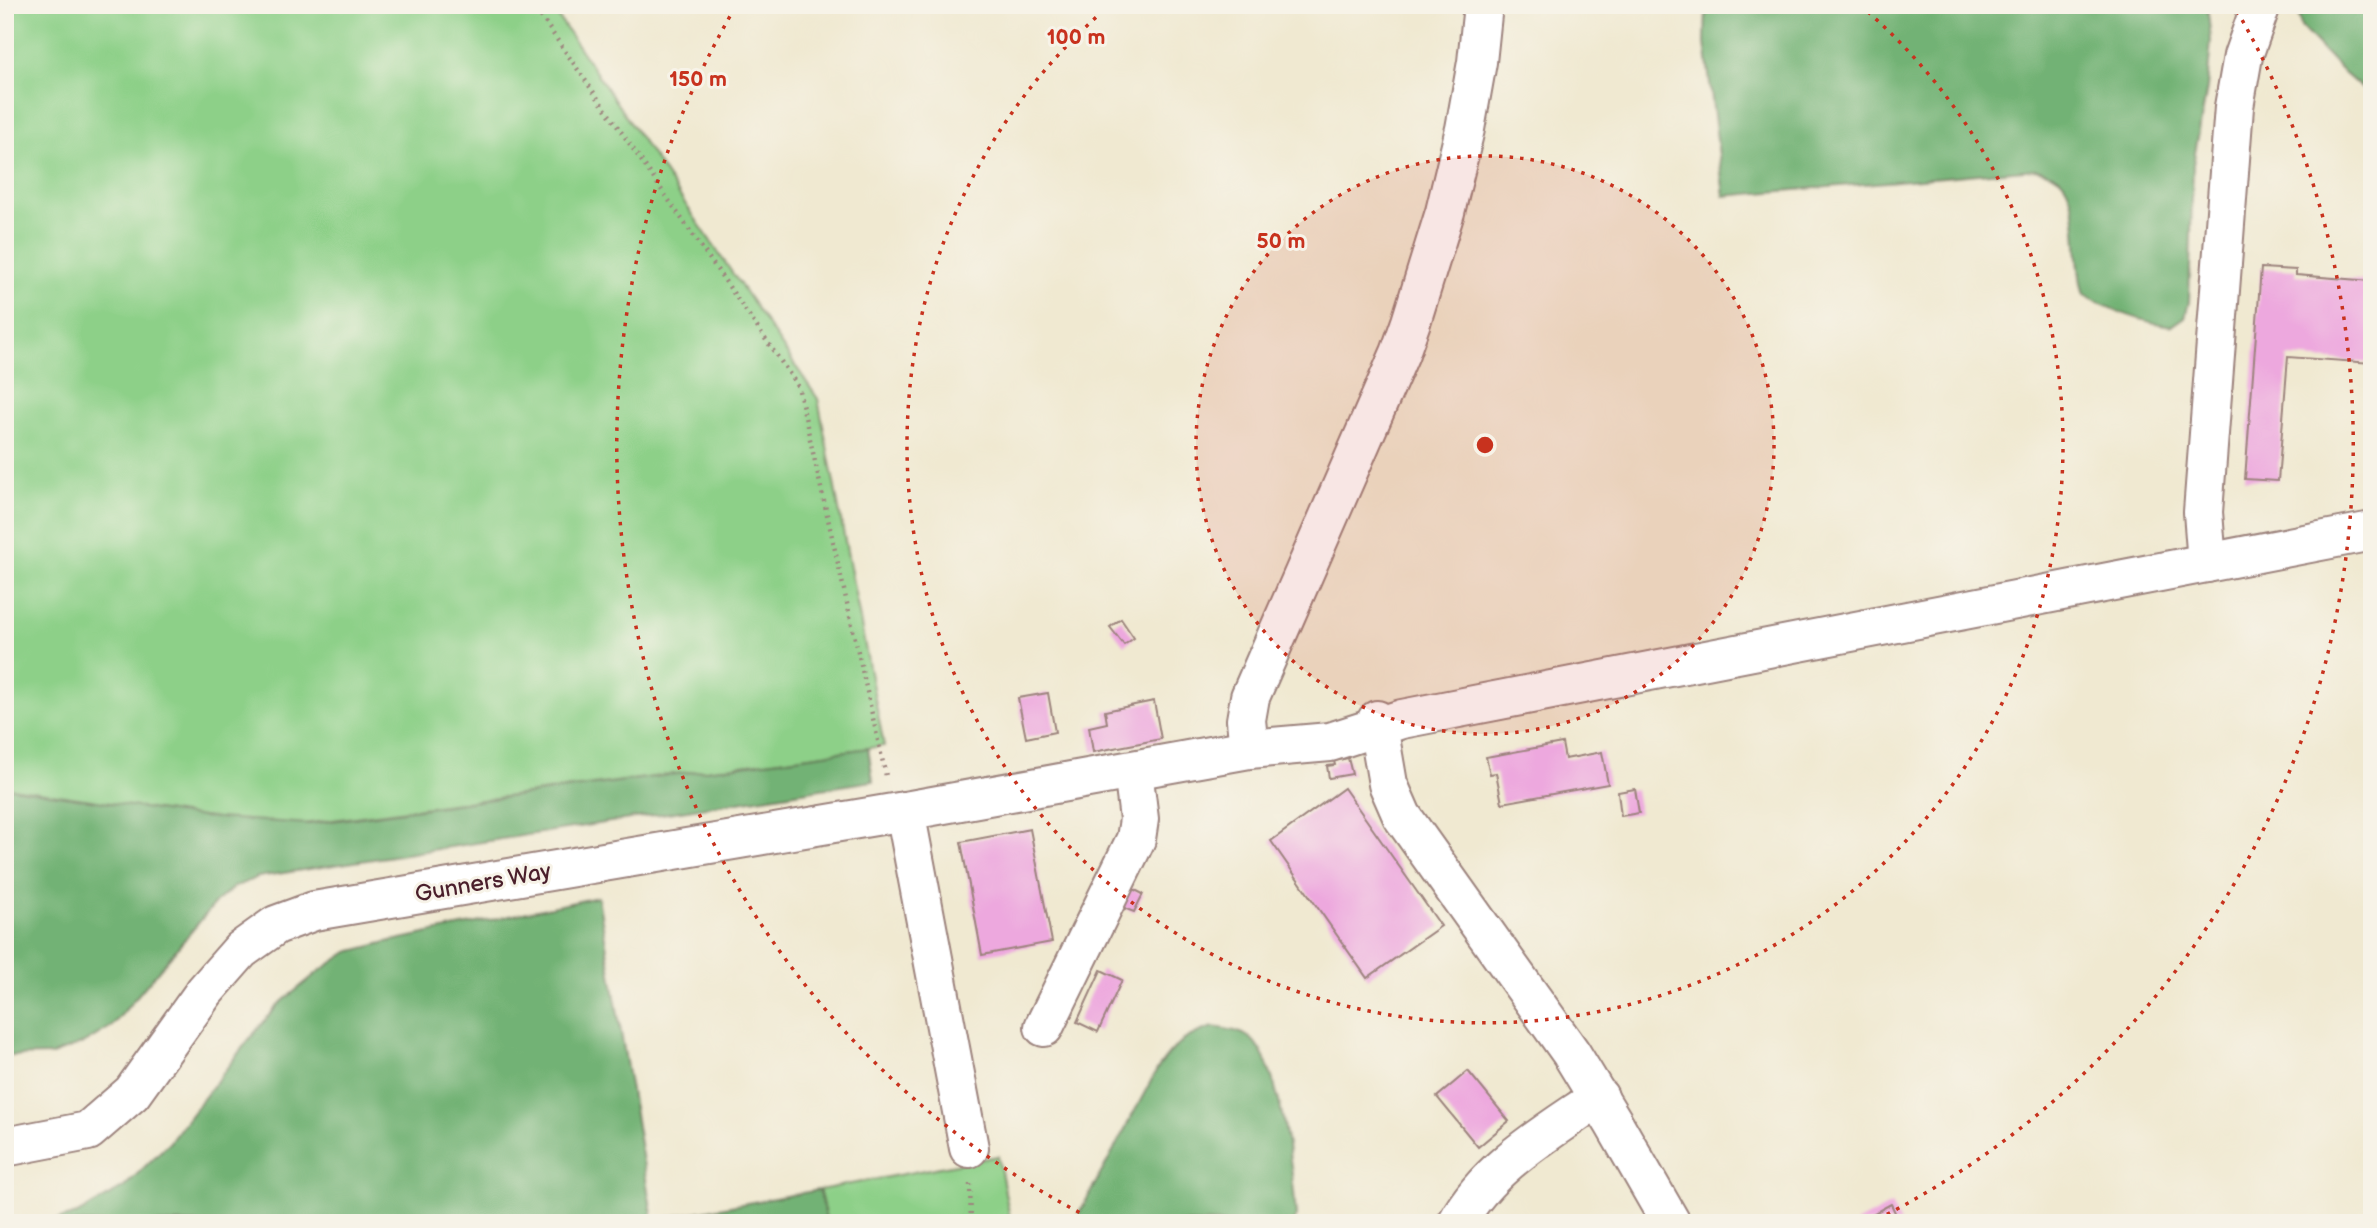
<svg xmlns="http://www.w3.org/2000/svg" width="2377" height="1228" font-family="'Balsamiq Sans',sans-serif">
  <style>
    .green { fill: #8dd088; stroke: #6c785a; stroke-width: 2 }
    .forest { fill: #72b274; stroke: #5e6850; stroke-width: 2 }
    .building { fill: #eda8de }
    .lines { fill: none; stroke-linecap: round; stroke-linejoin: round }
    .minor-casing { stroke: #9d847e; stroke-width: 42 }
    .path { stroke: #9d847e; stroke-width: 4.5; stroke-dasharray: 2 5; stroke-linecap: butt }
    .minor { stroke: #fff; stroke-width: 38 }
    .ring { fill: none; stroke: #c8321e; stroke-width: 3.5; stroke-dasharray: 3.5 7 }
    .labels { text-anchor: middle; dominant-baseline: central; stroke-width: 6; stroke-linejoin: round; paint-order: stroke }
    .street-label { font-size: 23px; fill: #4a1f2b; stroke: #f7f3e8 }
    .centre { fill: #c8321e; stroke: #f7f3e8; stroke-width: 3.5 }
    .ring-label { font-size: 21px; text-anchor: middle; font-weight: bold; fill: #c8321e; stroke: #f7f3e8; stroke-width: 6; stroke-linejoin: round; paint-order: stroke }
  </style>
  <rect width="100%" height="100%" fill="#f7f3e8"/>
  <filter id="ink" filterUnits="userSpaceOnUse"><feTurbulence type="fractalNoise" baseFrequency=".0143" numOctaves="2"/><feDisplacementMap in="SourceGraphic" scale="14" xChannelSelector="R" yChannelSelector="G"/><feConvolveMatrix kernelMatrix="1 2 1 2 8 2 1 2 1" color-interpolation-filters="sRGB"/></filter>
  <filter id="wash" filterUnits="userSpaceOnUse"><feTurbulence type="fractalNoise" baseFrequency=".00686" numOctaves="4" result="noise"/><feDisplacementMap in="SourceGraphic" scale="28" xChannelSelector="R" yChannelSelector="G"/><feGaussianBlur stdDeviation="1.57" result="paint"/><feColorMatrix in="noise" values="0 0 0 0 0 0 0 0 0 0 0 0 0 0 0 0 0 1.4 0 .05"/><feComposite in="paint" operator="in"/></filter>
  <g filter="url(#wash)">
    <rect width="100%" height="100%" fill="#f0e9d1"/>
    <!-- green -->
    <g class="green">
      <path d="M 5,5 L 550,5 L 818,399 L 884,746 L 265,829 L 5,805 Z"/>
      <path d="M 998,1156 L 1011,1223 L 827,1223 L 819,1190 Z"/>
    </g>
    <!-- forest -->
    <g class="forest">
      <path d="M 1706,5 L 2207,5 L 2211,40 L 2207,88 L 2193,164 L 2189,302 L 2185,317 L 2172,326 C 2141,322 2111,310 2084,295 C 2073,263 2082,210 2064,183 C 2057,173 2047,172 2036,169 L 1724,196 L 1705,43 Z"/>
      <path d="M 2300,5 L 2372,5 L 2372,97 L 2344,73 L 2301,27 L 2298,10 Z"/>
      <path d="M 868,748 L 873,781 L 258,877 L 234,887 L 216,902 L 112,1026 L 84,1043 L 52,1055 L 5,1056 L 5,787 L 203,817 L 309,824 Z"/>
      <path d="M 598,897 L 653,1220 L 819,1190 L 827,1223 L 46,1223 L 77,1214 L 124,1187 L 169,1143 L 247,1042 L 278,1005 L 318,972 L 348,952 L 387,942 Z"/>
      <path d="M 1213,1027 C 1227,1029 1247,1031 1256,1044 C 1282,1080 1293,1172 1296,1216 L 1294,1223 L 1074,1223 L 1158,1068 C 1175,1044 1185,1036 1213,1027 Z"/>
    </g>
    <g id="blocks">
      <!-- building -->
      <g class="building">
        <path d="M 2261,268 L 2296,270 L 2296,275 L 2372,281 L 2372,363 L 2288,357 L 2278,481 L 2245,479 Z"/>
        <path d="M 1121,619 L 1134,638 L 1124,645 L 1110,627 Z"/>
        <path d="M 1048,693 L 1055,732 L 1026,738 L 1018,698 Z"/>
        <path d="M 1154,701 L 1161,739 L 1093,752 L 1089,727 L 1107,723 L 1105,711 Z"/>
        <path d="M 1562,743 L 1565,759 L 1602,752 L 1608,784 L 1502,803 L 1496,773 L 1490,774 L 1486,757 Z"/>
        <path d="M 1348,758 L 1352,774 L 1329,778 L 1327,766 L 1335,765 L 1334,761 Z"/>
        <path d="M 1344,788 L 1441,926 L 1367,978 L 1271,841 Z"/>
        <path d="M 1635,789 L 1639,813 L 1621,816 L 1618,792 Z"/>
        <path d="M 1030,829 L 1052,942 L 982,955 L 961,842 Z"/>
        <path d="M 1131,888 L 1143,894 L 1134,912 L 1121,907 Z"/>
        <path d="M 1101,970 L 1122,980 L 1098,1032 L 1077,1022 Z"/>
        <path d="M 1468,1071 L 1509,1121 L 1478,1147 L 1437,1097 Z"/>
        <path d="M 1891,1204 L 1900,1223 L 1856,1223 Z"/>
      </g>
    </g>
  </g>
  <g filter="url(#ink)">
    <use href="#blocks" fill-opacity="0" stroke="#9d847e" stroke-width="2"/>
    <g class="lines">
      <defs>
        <g id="minor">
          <path d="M 2207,563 L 2203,512 L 2234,107 L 2243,56 L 2261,5"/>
          <path d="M 1377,720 L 1388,784 L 1402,816 L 1571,1053 L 1613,1122 L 1671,1223"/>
          <path d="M 1249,749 L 1246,720 L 1250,697 L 1400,353 L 1411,322 L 1445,212 L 1465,129 L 1477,62 L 1483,5"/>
          <path d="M 905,811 L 969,1148"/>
          <path d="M 1044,1027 L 1136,839 L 1139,819 L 1133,771"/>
          <path d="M 5,1147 L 88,1131 L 132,1093 L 205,991 L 241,950 L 276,925 L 314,911 L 905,811 L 1249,749 L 1330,742 L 1402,719 L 2372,531"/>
          <path d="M 1457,1223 C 1488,1166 1547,1133 1599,1097"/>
        </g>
      </defs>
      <!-- minor casing -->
      <use href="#minor" class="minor-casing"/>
      <!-- path -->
      <g class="path">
        <path d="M 533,5 L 798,386 L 886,776"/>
        <path d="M 970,1184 L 971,1223"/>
      </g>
      <!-- minor -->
      <use href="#minor" class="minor"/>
    </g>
  </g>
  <!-- distance rings -->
  <circle cx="1485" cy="445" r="289" fill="#c8321e" fill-opacity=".12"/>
  <g class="ring">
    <circle cx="1485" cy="445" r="289"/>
    <path d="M1860 5A578 578 0 1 1 1110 5"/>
    <path d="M1098 1222A868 868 0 0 1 733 11M2237 11A868 868 0 0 1 1872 1222"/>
  </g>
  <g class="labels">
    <!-- street labels -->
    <g class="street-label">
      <text transform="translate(483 883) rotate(-10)">Gunners Way</text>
    </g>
  </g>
  <circle cx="1485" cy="445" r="10" class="centre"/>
  <g class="ring-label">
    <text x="1076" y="44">100 m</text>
    <text x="698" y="86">150 m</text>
    <text x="1281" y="248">50 m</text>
  </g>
  <!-- margin -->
  <rect width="2377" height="1228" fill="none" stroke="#f7f3e8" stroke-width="28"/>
</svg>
